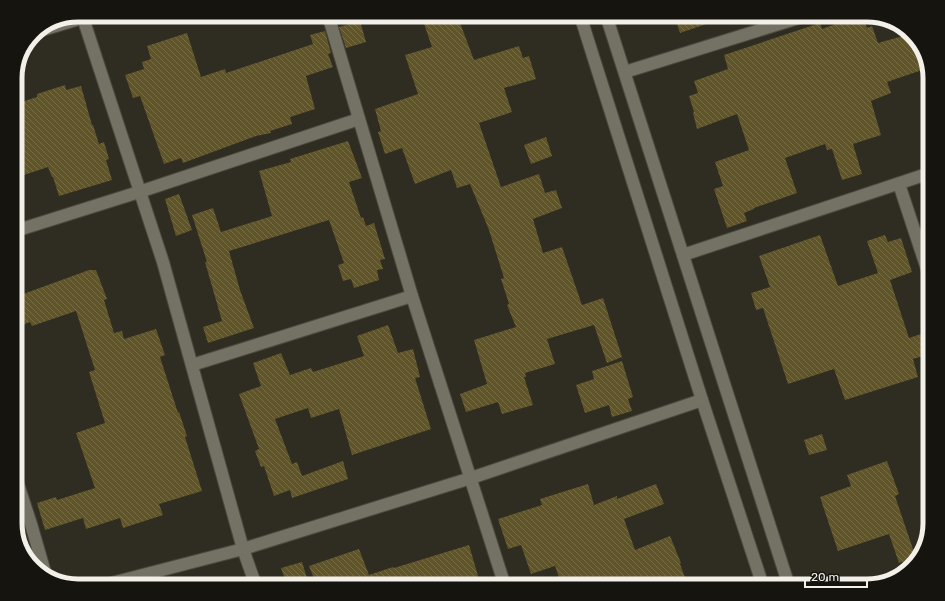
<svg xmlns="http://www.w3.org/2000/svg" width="945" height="601" font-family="Rubik,sans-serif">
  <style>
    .building { fill: url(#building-back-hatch) }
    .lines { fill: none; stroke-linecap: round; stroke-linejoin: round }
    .minor-casing { stroke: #4c4940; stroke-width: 14 }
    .minor { stroke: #747165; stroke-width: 12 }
    .rim { fill: none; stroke: #f2f0e9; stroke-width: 5 }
  </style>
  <defs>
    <pattern id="building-back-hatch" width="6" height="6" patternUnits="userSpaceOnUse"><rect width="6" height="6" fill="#605429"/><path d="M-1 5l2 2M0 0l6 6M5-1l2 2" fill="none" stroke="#776d48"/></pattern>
  </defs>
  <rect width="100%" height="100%" fill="#2f2c21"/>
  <!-- building -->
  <g class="building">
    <path d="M 421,15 L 457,15 L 474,60 L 519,46 L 523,58 L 529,56 L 536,79 L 504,88 L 512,112 L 479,123 L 501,187 L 539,174 L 545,193 L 556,190 L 562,208 L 533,219 L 543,253 L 562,247 L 582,305 L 603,298 L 622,357 L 607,363 L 594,325 L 547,339 L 555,364 L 525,373 L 526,377 L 524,377 L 533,405 L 502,414 L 498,402 L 466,412 L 460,394 L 487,384 L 474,340 L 516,327 L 507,305 L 509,304 L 501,279 L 504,278 L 489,230 L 470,184 L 457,188 L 451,170 L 415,184 L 402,148 L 385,154 L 378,132 L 381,131 L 375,109 L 418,94 L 405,55 L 432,47 Z"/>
    <path d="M 674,15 L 724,15 L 724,18 L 680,33 Z"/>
    <path d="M 860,15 L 862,15 L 867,28 L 872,26 L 878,43 L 910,34 L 922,47 L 928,68 L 887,82 L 891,93 L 871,101 L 881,135 L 853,144 L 862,174 L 842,180 L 832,149 L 827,150 L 825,144 L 785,158 L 797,193 L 754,208 L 754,209 L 744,213 L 747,221 L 727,228 L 714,189 L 723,186 L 715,162 L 749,150 L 737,114 L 697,129 L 693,113 L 694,112 L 689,96 L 698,93 L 694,81 L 728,69 L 724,55 L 820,23 L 822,29 Z"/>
    <path d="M 360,21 L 366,42 L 346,48 L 339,27 Z"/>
    <path d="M 325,31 L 331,53 L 328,54 L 333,67 L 306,76 L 315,109 L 290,117 L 292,124 L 270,131 L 271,133 L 256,136 L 183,163 L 181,158 L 164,164 L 140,96 L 133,98 L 125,75 L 144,69 L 142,62 L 151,59 L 147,46 L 187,33 L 201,77 L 225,69 L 226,73 L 313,44 L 310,35 Z"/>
    <path d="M 65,85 L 66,90 L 81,86 L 92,125 L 93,125 L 99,144 L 104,142 L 109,159 L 106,160 L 112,180 L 59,196 L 53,177 L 52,177 L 48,167 L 15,178 L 15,104 L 37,97 L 37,94 Z"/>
    <path d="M 546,137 L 552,156 L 531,164 L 524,145 Z"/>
    <path d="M 348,141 L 362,178 L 349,182 L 361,218 L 363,217 L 366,226 L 374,223 L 385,259 L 380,260 L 383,269 L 377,270 L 379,280 L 354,288 L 351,279 L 343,281 L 338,265 L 344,263 L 329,220 L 229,251 L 240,290 L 254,328 L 208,343 L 203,327 L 222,321 L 205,262 L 207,262 L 192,215 L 213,208 L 221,232 L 272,216 L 259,171 L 291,162 L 290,159 Z"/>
    <path d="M 179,194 L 192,230 L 176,236 L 165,199 Z"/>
    <path d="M 820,235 L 838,286 L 878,273 L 867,241 L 885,235 L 888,242 L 901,238 L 912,272 L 890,280 L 909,338 L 930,331 L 930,354 L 913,359 L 918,377 L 845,400 L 834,369 L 788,384 L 763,308 L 756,310 L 751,293 L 770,287 L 759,256 Z"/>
    <path d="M 89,270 L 96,270 L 107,299 L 104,300 L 114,333 L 122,331 L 124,339 L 156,329 L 165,355 L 160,357 L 178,413 L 179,412 L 187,436 L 185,437 L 202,491 L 159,504 L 163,515 L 123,528 L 120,518 L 86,529 L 83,518 L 45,530 L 37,503 L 56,497 L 57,500 L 95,488 L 76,433 L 105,423 L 89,372 L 95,370 L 76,311 L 32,326 L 30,322 L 15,328 L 15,297 Z"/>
    <path d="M 388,325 L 398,353 L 413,349 L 420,377 L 415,378 L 431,429 L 352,455 L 339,409 L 311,418 L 308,408 L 275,419 L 292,464 L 297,462 L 302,476 L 343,461 L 348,479 L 292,498 L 290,490 L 274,496 L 264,466 L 261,467 L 255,451 L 259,449 L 239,394 L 261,386 L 253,363 L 281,353 L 290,375 L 311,368 L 313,372 L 364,356 L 357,336 Z"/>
    <path d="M 622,361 L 633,397 L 628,399 L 632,411 L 612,417 L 609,405 L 585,413 L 576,385 L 594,379 L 592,371 Z"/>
    <path d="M 822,434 L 827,450 L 809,455 L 804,440 Z"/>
    <path d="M 887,461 L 899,494 L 895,496 L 916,558 L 899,563 L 889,534 L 838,551 L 820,497 L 851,486 L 847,475 Z"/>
    <path d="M 588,484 L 594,505 L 617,496 L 617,499 L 656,484 L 664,504 L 624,519 L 635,550 L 670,536 L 681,563 L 680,564 L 688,586 L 562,586 L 555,566 L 531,574 L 521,545 L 508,549 L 498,519 L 542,505 L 540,499 Z"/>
    <path d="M 469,545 L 481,586 L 317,586 L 309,566 L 359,549 L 369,575 L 393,567 L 394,568 Z"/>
    <path d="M 302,562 L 307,578 L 287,585 L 281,568 Z"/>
  </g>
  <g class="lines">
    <defs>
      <g id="minor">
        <path d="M 82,15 L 163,262 L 243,549 L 256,586"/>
        <path d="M 328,15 L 412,296 L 505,586"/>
        <path d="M 580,15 L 702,400 L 763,586"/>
        <path d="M 606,15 C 667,205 729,395 789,586"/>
        <path d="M 36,32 L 92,15"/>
        <path d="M 625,72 L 808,15"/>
        <path d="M 899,184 L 930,278"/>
        <path d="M 15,231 L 139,192 L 359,119"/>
        <path d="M 683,255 L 930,173"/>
        <path d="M 192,365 L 412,296"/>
        <path d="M 15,475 L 31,524 L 46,576"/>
        <path d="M 100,586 L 243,549 L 471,478 L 702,400"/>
      </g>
    </defs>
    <!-- minor casing -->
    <use href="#minor" class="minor-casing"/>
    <!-- minor -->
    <use href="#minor" class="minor"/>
  </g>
  <!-- crop -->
  <path d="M0 0H945V601H0ZM78 22H867A56 56 0 0 1 923 78V523A56 56 0 0 1 867 579H78A56 56 0 0 1 22 523V78A56 56 0 0 1 78 22Z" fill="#16140f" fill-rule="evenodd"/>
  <path class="rim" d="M78 22H867A56 56 0 0 1 923 78V523A56 56 0 0 1 867 579H78A56 56 0 0 1 22 523V78A56 56 0 0 1 78 22Z"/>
  <!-- scale -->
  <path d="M805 581v6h62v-6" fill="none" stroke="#f2f0e9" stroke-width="2"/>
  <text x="811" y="581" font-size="12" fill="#f2f0e9" stroke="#16140f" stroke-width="3" paint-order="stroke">20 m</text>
</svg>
